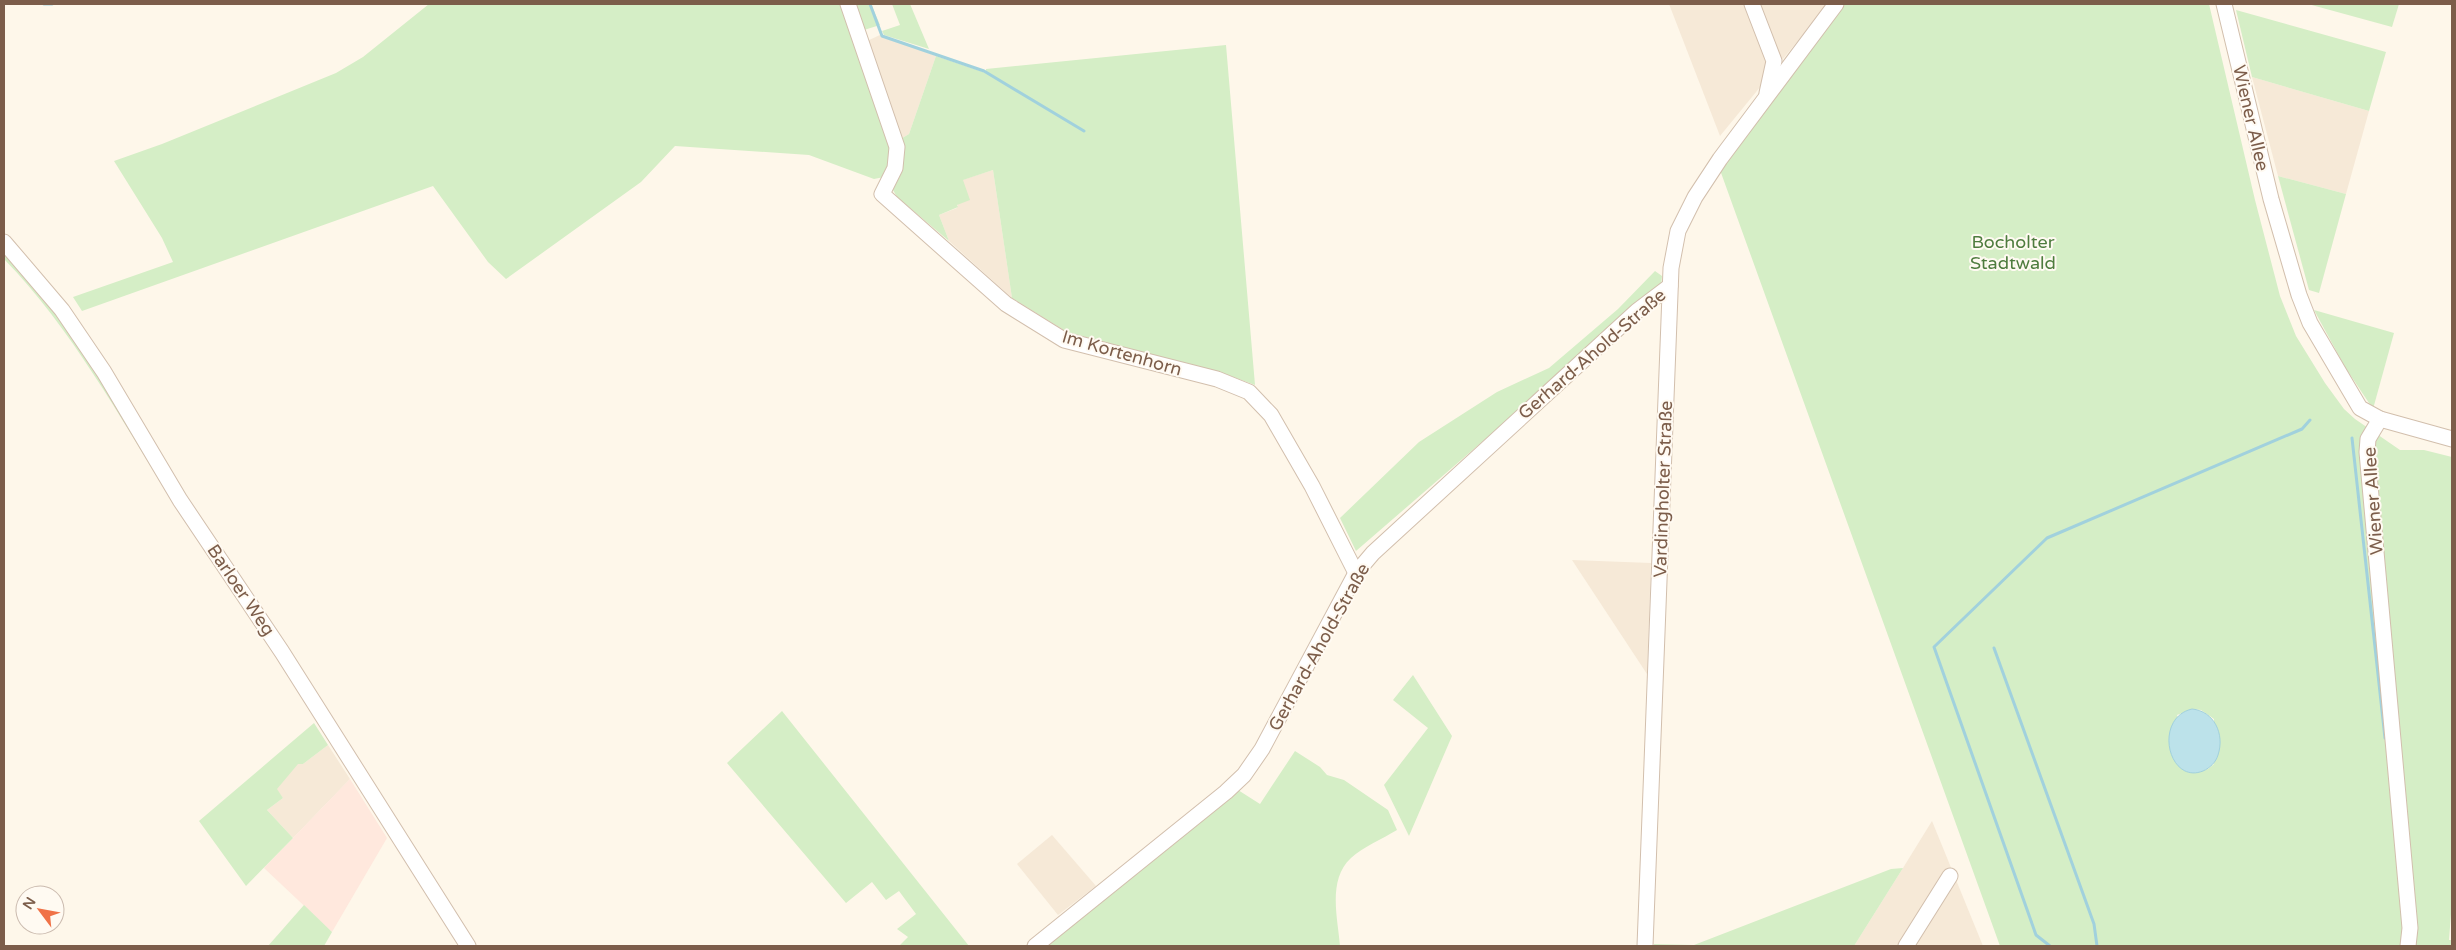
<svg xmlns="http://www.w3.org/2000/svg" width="2456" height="950" font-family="'Varela Round',sans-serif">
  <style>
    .residential { fill: #f6e9d7 }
    .commercial { fill: #ffe8dd }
    .green { fill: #d5eec6; fill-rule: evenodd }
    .water { fill: #bce2ea; stroke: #a1d1dd }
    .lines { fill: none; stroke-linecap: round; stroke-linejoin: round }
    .stream { stroke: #a1d1dd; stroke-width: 3 }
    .minor-casing { stroke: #d2bfad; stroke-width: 17 }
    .minor { stroke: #fff; stroke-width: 15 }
    .labels { text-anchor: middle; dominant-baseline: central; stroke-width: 4; stroke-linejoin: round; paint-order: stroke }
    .street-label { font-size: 18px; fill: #7c5d4a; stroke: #fffaf2 }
    .park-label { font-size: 18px; fill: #4e7c3e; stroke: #fffaf2 }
  </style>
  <rect width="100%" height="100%" fill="#fef7ea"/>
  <!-- residential -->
  <g class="residential">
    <path d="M 1669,4 L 1828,4 L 1720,136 Z"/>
    <path d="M 880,35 L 936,56 L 909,134 L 899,140 L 867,41 Z"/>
    <path d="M 2252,77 L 2369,111 L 2346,194 L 2278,176 Z"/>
    <path d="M 993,170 L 1012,298 L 949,241 L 939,215 L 957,208 L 962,180 Z"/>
    <path d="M 1572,560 L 1651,563 L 1647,674 Z"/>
    <path d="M 328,745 L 350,779 L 293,838 L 267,810 L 283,798 L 276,789 L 298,763 L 303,764 Z"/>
    <path d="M 1932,821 L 1983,946 L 1854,946 L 1903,868 Z"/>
    <path d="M 1052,835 L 1096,886 L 1058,915 L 1017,864 Z"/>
  </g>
  <!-- commercial -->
  <path class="commercial" d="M 350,779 L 387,838 L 332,932 L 264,868 Z"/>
  <!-- green -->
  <g class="green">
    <path d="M 429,4 L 842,4 L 891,152 L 891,164 L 884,177 L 874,179 L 809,155 L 675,146 L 641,182 L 506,279 L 488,262 L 433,186 L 82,311 L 73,297 L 173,262 L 162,238 L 114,161 L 162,144 L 336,73 L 363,57 Z"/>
    <path d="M 854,4 L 871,4 L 880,25 L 864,30 Z"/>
    <path d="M 892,4 L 910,4 L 929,49 L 884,35 L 882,31 L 900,25 Z"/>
    <path d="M 1842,4 L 2209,4 L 2255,200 L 2280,296 L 2296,336 L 2325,383 L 2344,409 L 2355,419 L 2400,450 L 2424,450 L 2452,457 L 2452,901 L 2449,940 L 2452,940 L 2452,946 L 2000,946 L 1720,170 ZM 2192,709 L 2201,710 L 2214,719 L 2214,764 L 2208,769 L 2192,773 L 2177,715 Z"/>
    <path d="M 2308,4 L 2399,4 L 2392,27 Z"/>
    <path d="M 2236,10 L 2386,52 L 2369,111 L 2252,77 Z"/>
    <path d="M 1226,45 L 1255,385 L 1228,375 L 1067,332 L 1012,298 L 993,170 L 963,180 L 970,200 L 957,205 L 958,207 L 939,215 L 949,241 L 897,197 L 893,190 L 899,140 L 909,134 L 936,56 L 986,73 L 986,69 Z"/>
    <path d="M 2278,176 L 2346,194 L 2319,293 L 2309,290 Z"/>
    <path d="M 4,249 L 55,310 L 172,491 L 171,499 C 119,416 72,329 4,259 Z"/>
    <path d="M 1655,271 L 1662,276 L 1661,287 L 1356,551 L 1340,518 L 1419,442 L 1497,392 L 1549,368 L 1618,309 Z"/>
    <path d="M 2314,310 L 2394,333 L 2373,409 L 2345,367 Z"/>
    <path d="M 1413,675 L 1452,736 L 1409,836 L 1384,785 L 1428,728 L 1393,700 Z"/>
    <path d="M 782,711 L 969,946 L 899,946 L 908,937 L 897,929 L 916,914 L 899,891 L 886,900 L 872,882 L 846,903 L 727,763 Z"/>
    <path d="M 314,723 L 328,745 L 303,764 L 298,764 L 277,789 L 283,798 L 267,810 L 293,838 L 246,886 L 199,821 Z"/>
    <path d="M 1295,751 L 1320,767 L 1327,775 L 1344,780 L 1388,810 L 1397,830 C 1382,839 1363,847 1351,858 C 1327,880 1338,919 1340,946 L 1047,946 L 1238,790 L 1260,804 Z"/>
    <path d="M 1903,868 L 1854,946 L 1654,946 L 1654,944 L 1694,945 L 1891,869 Z"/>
    <path d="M 304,905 L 332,932 L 324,946 L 268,946 Z"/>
  </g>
  <!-- water -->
  <path class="water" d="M 2192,709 C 2214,711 2225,734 2218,755 C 2216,762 2210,768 2203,771 C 2168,785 2153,718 2192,709 Z"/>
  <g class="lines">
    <!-- stream -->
    <g class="stream">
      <path d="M 44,4 L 52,4"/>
      <path d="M 870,4 L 882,36 L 984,71 L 1084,131"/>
      <path d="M 2352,438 L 2385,738"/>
      <path d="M 1994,648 L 2094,924 L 2097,946"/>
      <path d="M 2050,946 L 2036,935 L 1934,647 L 2047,538 L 2302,429 L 2310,420"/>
    </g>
    <defs>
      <g id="minor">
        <path d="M 848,4 L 897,147 L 895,168 L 882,194 L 1006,304 L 1064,340 L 1217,379 L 1249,392 L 1271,415 L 1312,486 L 1356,573"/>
        <path d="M 1752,4 L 1774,61 L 1767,93"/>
        <path d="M 2224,4 L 2271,199 L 2299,295 L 2310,323 L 2360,408 L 2380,419 L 2452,439"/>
        <path d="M 4,242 L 62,310 L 104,372 L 180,500 L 282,652 L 468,946"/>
        <path d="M 2380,419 L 2368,439 L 2367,452 L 2410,928 L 2408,946"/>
        <path d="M 1035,946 L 1226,792 L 1244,775 L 1262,749 L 1356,573 L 1373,553 L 1637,311 L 1670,286"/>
        <path d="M 1645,946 L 1671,268 L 1678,231 L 1695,197 L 1720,159 L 1836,4"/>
        <path d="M 1906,946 L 1950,876"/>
      </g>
    </defs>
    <!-- minor casing -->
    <use href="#minor" class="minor-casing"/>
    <!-- minor -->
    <use href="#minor" class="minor"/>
  </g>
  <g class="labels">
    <!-- street labels -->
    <g class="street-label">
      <text transform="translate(2251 118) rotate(77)">Wiener Allee</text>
      <text transform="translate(1122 353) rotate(16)">Im Kortenhorn</text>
      <text transform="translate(1592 354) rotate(-41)">Gerhard-Ahold-Straße</text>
      <text transform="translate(1663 489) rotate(-88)">Vardingholter Straße</text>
      <text transform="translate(2373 501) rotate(-94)">Wiener Allee</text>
      <text transform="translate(241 590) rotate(56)">Barloer Weg</text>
      <text transform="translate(1319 647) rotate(-61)">Gerhard-Ahold-Straße</text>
    </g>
    <!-- park labels -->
    <g class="park-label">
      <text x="2013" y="242">Bocholter<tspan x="2013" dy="21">Stadtwald</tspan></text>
    </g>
  </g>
  <!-- border -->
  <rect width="2456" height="950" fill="none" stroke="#7c5d4a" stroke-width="10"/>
  <!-- north arrow -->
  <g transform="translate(40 910) rotate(302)"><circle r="24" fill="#fffaf2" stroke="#cbbbaf"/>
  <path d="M0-4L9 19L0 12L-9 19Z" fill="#f07247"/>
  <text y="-8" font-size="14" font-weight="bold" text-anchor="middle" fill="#7c5d4a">N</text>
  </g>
</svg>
